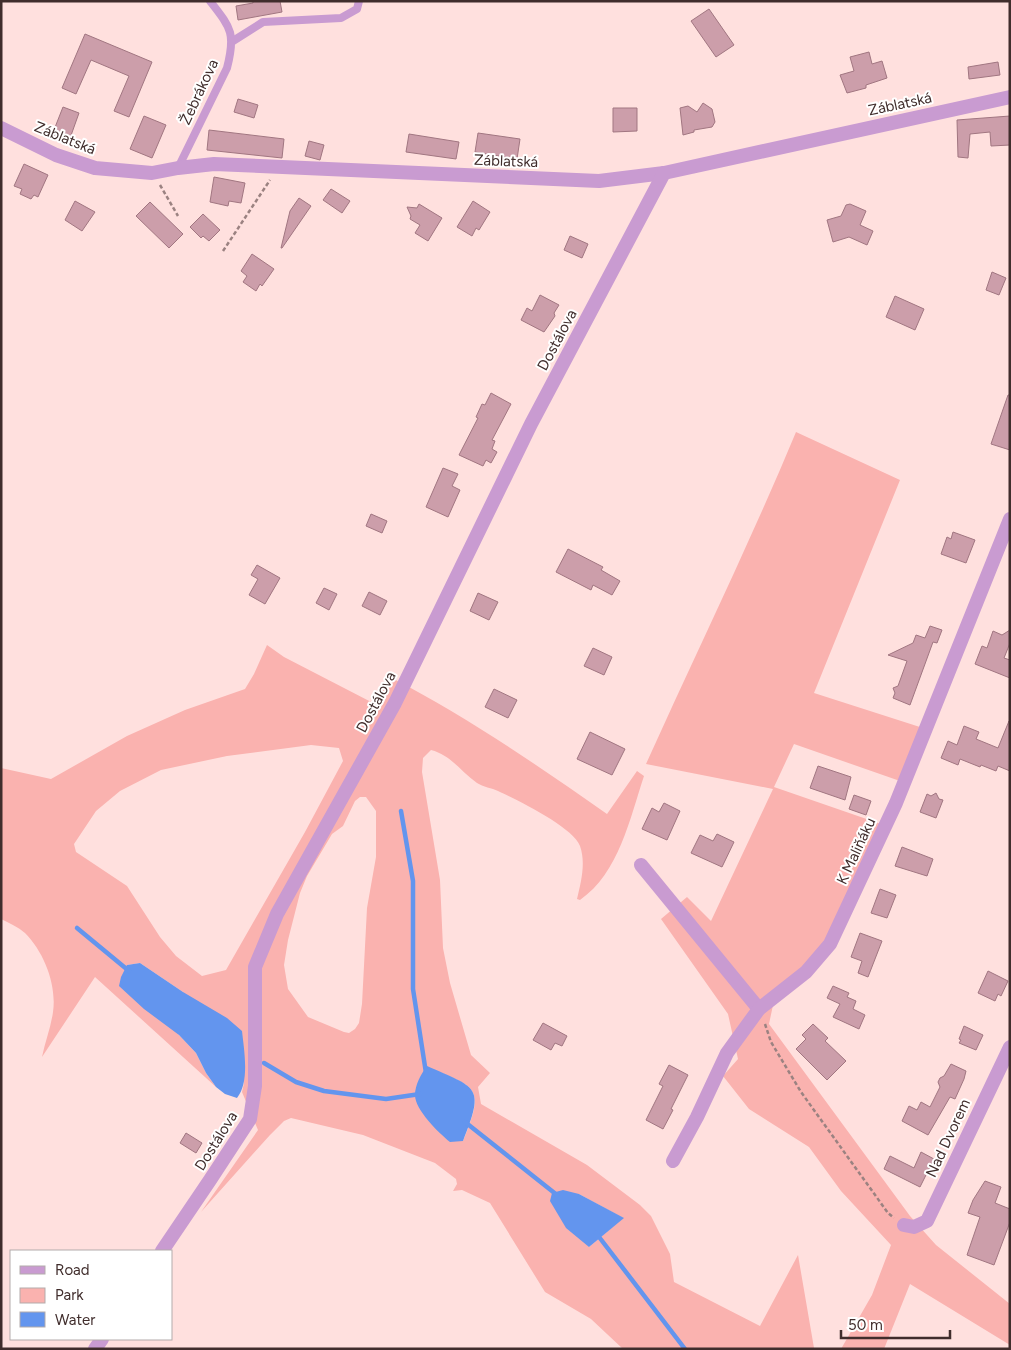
<svg xmlns="http://www.w3.org/2000/svg" width="1011" height="1350" font-family="Figtree,sans-serif">
  <style>
    .green { fill: #fab2af; fill-rule: evenodd }
    .water { fill: #6395ee }
    .lines { fill: none; stroke-linecap: round; stroke-linejoin: round }
    .stream { stroke: #6395ee; stroke-width: 4.5 }
    .building { fill: #cc9eaa; stroke: #a17681 }
    .path { stroke: #9b8281; stroke-width: 2.5; stroke-dasharray: 4 2.5; stroke-linecap: butt }
    .service { stroke: #c99bd1; stroke-width: 8 }
    .minor { stroke: #c99bd1; stroke-width: 14 }
    .labels { text-anchor: middle; dominant-baseline: central; stroke-width: 4; stroke-linejoin: round; paint-order: stroke }
    .street-label { font-size: 15px; fill: #402d2c; stroke: #fff }
  </style>
  <rect width="100%" height="100%" fill="#ffe0de"/>
  <!-- green -->
  <g class="green">
    <path d="M 796,432 L 900,480 L 814,693 L 923,728 L 900,781 L 794,744 L 774,787 L 881,824 L 830,937 L 805,970 L 776,991 L 769,1024 L 910,1216 L 936,1245 L 1010,1304 L 1010,1345 L 910,1284 L 884,1349 L 841,1349 L 872,1295 L 891,1245 L 841,1191 L 809,1147 L 749,1109 L 723,1076 L 738,1059 L 728,1014 L 661,919 L 687,897 L 711,921 L 773,789 L 646,764 C 696,653 749,545 796,432 Z"/>
    <path d="M 267,645 L 284,657 L 375,704 L 390,677 C 466,716 537,765 607,814 L 637,771 L 644,776 C 630,818 619,873 580,900 L 577,899 C 581,882 586,863 580,846 C 573,827 517,800 498,791 C 492,788 483,787 477,783 C 460,771 451,755 431,750 L 423,758 L 422,772 L 440,880 L 443,948 L 450,983 L 471,1055 L 490,1073 L 478,1087 L 481,1104 L 587,1165 L 640,1205 L 651,1216 L 670,1254 L 674,1282 L 760,1326 L 798,1255 L 814,1348 L 816,1349 L 623,1349 L 591,1319 L 545,1292 L 490,1203 L 462,1190 L 453,1191 L 457,1184 L 456,1179 L 435,1163 L 363,1135 L 291,1118 L 284,1121 L 270,1135 L 201,1212 L 258,1130 L 242,1092 L 244,1083 L 183,992 L 140,963 L 127,965 L 179,1035 L 196,1053 L 206,1073 L 216,1087 L 95,977 L 42,1057 C 45,1042 51,1027 53,1012 C 57,985 44,952 25,933 C 18,927 9,923 1,919 L 1,768 L 51,779 L 127,736 L 185,710 L 245,689 L 254,674 ZM 311,745 L 339,748 L 343,761 L 305,832 L 226,970 L 202,976 L 176,956 L 160,937 L 127,886 L 76,852 L 74,844 L 96,811 L 120,791 L 161,770 L 227,756 ZM 360,797 L 366,797 L 376,811 L 376,857 L 367,908 L 362,1004 L 359,1023 L 355,1029 L 349,1033 L 344,1032 L 308,1017 L 288,989 L 284,965 L 288,940 L 300,893 L 307,876 L 332,834 L 343,826 L 355,801 ZM 427,1067 C 476,1088 486,1085 463,1141 ZM 579,1194 L 623,1218 L 589,1247 Z"/>
  </g>
  <!-- water -->
  <g class="water">
    <path d="M 140,963 L 183,992 L 227,1018 L 242,1031 C 244,1050 250,1082 237,1098 L 225,1094 L 216,1087 L 206,1073 L 196,1053 L 179,1035 L 144,1009 L 119,986 L 121,977 L 127,965 Z"/>
    <path d="M 427,1066 C 476,1088 486,1085 463,1141 L 450,1142 C 439,1133 415,1110 415,1095 C 415,1085 421,1074 427,1066 Z"/>
    <path d="M 563,1190 L 579,1194 L 624,1218 L 589,1247 L 566,1228 L 550,1201 L 552,1193 Z"/>
  </g>
  <g class="lines">
    <!-- stream -->
    <g class="stream">
      <path d="M 401,811 L 413,881 L 413,989 L 426,1073"/>
      <path d="M 77,928 L 129,971"/>
      <path d="M 264,1063 L 296,1082 L 324,1091 L 386,1099 L 420,1094"/>
      <path d="M 465,1122 L 557,1195"/>
      <path d="M 596,1233 L 685,1349"/>
    </g>
  </g>
  <!-- building -->
  <g class="building">
    <path d="M 253,1 L 280,1 L 282,12 L 238,20 L 236,6 L 253,3 Z"/>
    <path d="M 709,9 L 734,45 L 716,57 L 691,21 Z"/>
    <path d="M 85,34 L 152,62 L 129,117 L 114,111 L 129,76 L 91,60 L 76,94 L 62,88 Z"/>
    <path d="M 869,52 L 872,64 L 882,61 L 887,78 L 866,85 L 866,88 L 847,93 L 840,75 L 854,71 L 850,57 Z"/>
    <path d="M 998,62 L 1000,75 L 969,79 L 968,67 Z"/>
    <path d="M 238,99 L 258,105 L 254,118 L 234,112 Z"/>
    <path d="M 703,103 L 712,109 L 715,122 L 712,127 L 694,130 L 694,132 L 683,135 L 680,108 L 688,106 L 697,112 Z"/>
    <path d="M 63,107 L 79,113 L 69,141 L 52,135 Z"/>
    <path d="M 613,108 L 637,108 L 637,131 L 613,132 Z"/>
    <path d="M 144,116 L 166,125 L 152,158 L 130,149 Z"/>
    <path d="M 1010,116 L 1010,145 L 991,146 L 990,132 L 970,134 L 968,158 L 958,157 L 957,120 Z"/>
    <path d="M 209,130 L 284,139 L 282,158 L 207,150 Z"/>
    <path d="M 478,133 L 520,139 L 517,159 L 475,152 Z"/>
    <path d="M 409,134 L 459,142 L 456,159 L 406,152 Z"/>
    <path d="M 309,141 L 324,145 L 320,160 L 305,156 Z"/>
    <path d="M 24,164 L 48,175 L 38,197 L 34,195 L 31,199 L 20,194 L 22,189 L 14,186 Z"/>
    <path d="M 214,177 L 245,183 L 241,203 L 229,201 L 228,206 L 210,202 Z"/>
    <path d="M 331,189 L 350,201 L 342,213 L 323,200 Z"/>
    <path d="M 299,198 L 311,206 L 282,248 L 281,248 L 290,211 Z"/>
    <path d="M 75,201 L 95,212 L 82,231 L 65,220 Z"/>
    <path d="M 473,201 L 490,212 L 479,230 L 476,228 L 472,236 L 457,227 Z"/>
    <path d="M 150,202 L 183,234 L 169,248 L 136,216 Z"/>
    <path d="M 419,204 L 442,218 L 428,241 L 415,233 L 420,225 L 410,219 L 411,216 L 407,207 L 417,208 Z"/>
    <path d="M 850,204 L 866,211 L 860,225 L 873,231 L 867,245 L 849,237 L 833,242 L 827,220 L 841,216 L 846,205 Z"/>
    <path d="M 203,214 L 220,230 L 209,241 L 203,236 L 201,238 L 190,227 Z"/>
    <path d="M 570,236 L 588,244 L 582,258 L 564,250 Z"/>
    <path d="M 252,254 L 274,269 L 262,286 L 260,284 L 256,291 L 243,282 L 247,276 L 241,271 Z"/>
    <path d="M 992,272 L 1006,278 L 999,295 L 986,290 Z"/>
    <path d="M 540,295 L 559,305 L 554,313 L 555,316 L 544,332 L 521,320 L 527,308 L 532,311 Z"/>
    <path d="M 895,296 L 924,309 L 915,330 L 886,317 Z"/>
    <path d="M 491,393 L 511,404 L 492,440 L 495,441 L 492,449 L 497,452 L 491,463 L 486,460 L 483,466 L 459,455 L 478,418 L 476,417 L 482,404 L 485,405 Z"/>
    <path d="M 1008,395 L 1010,395 L 1010,450 L 991,444 Z"/>
    <path d="M 443,468 L 458,474 L 452,486 L 460,490 L 448,517 L 426,507 Z"/>
    <path d="M 371,514 L 387,521 L 382,533 L 366,526 Z"/>
    <path d="M 953,532 L 975,540 L 966,563 L 941,554 L 947,537 L 951,539 Z"/>
    <path d="M 568,549 L 603,567 L 601,570 L 620,581 L 612,595 L 593,585 L 591,590 L 556,572 Z"/>
    <path d="M 257,565 L 280,578 L 265,604 L 249,595 L 258,579 L 251,575 Z"/>
    <path d="M 324,588 L 337,594 L 329,610 L 316,603 Z"/>
    <path d="M 369,592 L 387,601 L 380,615 L 362,606 Z"/>
    <path d="M 478,593 L 498,602 L 489,620 L 470,611 Z"/>
    <path d="M 930,626 L 942,630 L 937,643 L 933,642 L 910,705 L 893,698 L 895,693 L 893,688 L 898,686 L 907,661 L 888,655 L 913,643 L 916,635 L 925,638 Z"/>
    <path d="M 1010,630 L 1010,643 L 1004,658 L 1010,660 L 1010,678 L 975,664 L 982,646 L 987,648 L 993,631 L 1002,635 Z"/>
    <path d="M 593,648 L 612,657 L 604,675 L 584,666 Z"/>
    <path d="M 494,689 L 517,700 L 508,718 L 485,707 Z"/>
    <path d="M 1009,721 L 1010,771 L 998,766 L 996,771 L 981,765 L 980,767 L 960,759 L 958,765 L 941,758 L 948,741 L 957,745 L 964,726 L 979,732 L 976,739 L 998,748 Z"/>
    <path d="M 590,732 L 625,749 L 612,775 L 577,759 Z"/>
    <path d="M 818,766 L 851,777 L 845,800 L 810,788 Z"/>
    <path d="M 936,793 L 939,799 L 943,800 L 936,818 L 920,812 L 927,794 L 931,796 Z"/>
    <path d="M 854,795 L 871,801 L 866,815 L 849,809 Z"/>
    <path d="M 664,803 L 680,811 L 667,840 L 642,829 L 652,808 L 659,812 Z"/>
    <path d="M 717,834 L 734,842 L 722,867 L 691,853 L 700,835 L 713,841 Z"/>
    <path d="M 902,847 L 933,859 L 927,876 L 895,866 Z"/>
    <path d="M 880,889 L 896,895 L 887,918 L 871,913 Z"/>
    <path d="M 860,933 L 882,941 L 868,977 L 858,973 L 862,961 L 851,957 Z"/>
    <path d="M 988,971 L 1008,981 L 1001,996 L 998,994 L 995,1001 L 978,993 Z"/>
    <path d="M 833,986 L 849,993 L 847,997 L 856,1001 L 853,1009 L 865,1015 L 859,1029 L 833,1017 L 840,1004 L 827,998 Z"/>
    <path d="M 543,1023 L 567,1036 L 562,1046 L 555,1043 L 551,1050 L 533,1040 Z"/>
    <path d="M 813,1024 L 828,1038 L 825,1041 L 846,1061 L 827,1080 L 796,1049 L 806,1039 L 802,1035 Z"/>
    <path d="M 964,1026 L 983,1035 L 976,1050 L 959,1043 L 961,1040 L 959,1039 Z"/>
    <path d="M 951,1064 L 966,1071 L 964,1079 L 955,1099 L 950,1097 L 928,1135 L 902,1121 L 909,1106 L 917,1110 L 921,1102 L 930,1107 L 940,1087 L 938,1082 L 940,1078 L 944,1076 Z"/>
    <path d="M 669,1065 L 688,1075 L 671,1109 L 673,1110 L 663,1129 L 646,1120 L 663,1086 L 659,1084 Z"/>
    <path d="M 186,1133 L 202,1143 L 196,1153 L 180,1143 Z"/>
    <path d="M 921,1152 L 934,1159 L 920,1187 L 884,1169 L 890,1156 L 914,1168 Z"/>
    <path d="M 985,1181 L 1001,1187 L 995,1203 L 1010,1209 L 1010,1222 L 994,1265 L 967,1255 L 980,1217 L 968,1213 L 973,1200 Z"/>
  </g>
  <g class="lines">
    <!-- path -->
    <g class="path">
      <path d="M 160,185 L 178,216"/>
      <path d="M 223,251 L 270,180"/>
      <path d="M 765,1024 L 771,1042 L 801,1092 L 888,1213 L 894,1218"/>
    </g>
    <!-- service -->
    <g class="service">
      <path d="M 233,41 L 263,22 L 341,18 L 357,9 L 359,1"/>
      <path d="M 178,168 L 227,68 C 236,33 231,28 210,1"/>
    </g>
    <!-- minor -->
    <g class="minor">
      <path d="M 1,128 L 56,155 L 95,168 L 152,173 L 178,168 L 214,164 L 599,181 L 664,173 L 1010,97"/>
      <path d="M 641,865 L 759,1009"/>
      <path d="M 673,1161 L 697,1117 L 727,1053 L 759,1009 L 806,972 L 830,944 L 896,803 L 1010,519"/>
      <path d="M 904,1225 L 914,1227 L 927,1221 L 1010,1047"/>
      <path d="M 162,1251 L 210,1180 L 250,1119 L 255,1086 L 255,967 L 277,914 L 395,703 L 531,424 L 664,173"/>
      <path d="M 95,1349 L 102,1339"/>
    </g>
  </g>
  <g class="labels">
    <!-- street labels -->
    <g class="street-label">
      <text transform="translate(199 92) rotate(-65)">Žebrákova</text>
      <text transform="translate(900 104) rotate(-12)">Záblatská</text>
      <text transform="translate(65 138) rotate(22)">Záblatská</text>
      <text transform="translate(506 161) rotate(2)">Záblatská</text>
      <text transform="translate(557 340) rotate(-62)">Dostálova</text>
      <text transform="translate(376 702) rotate(-62)">Dostálova</text>
      <text transform="translate(856 851) rotate(-65)">K Maliňáku</text>
      <text transform="translate(948 1138) rotate(-65)">Nad Dvorem</text>
      <text transform="translate(216 1141) rotate(-58)">Dostálova</text>
    </g>
  </g>
  <!-- border -->
  <rect width="1011" height="1350" fill="none" stroke="#402d2c" stroke-width="5"/>
  <!-- legend -->
  <rect x="10" y="1250" width="162" height="90" fill="#ffffff" stroke="#b3abab"/>
  <rect x="20" y="1266" width="25" height="8" fill="#c99bd1" stroke="#b3abab"/>
  <text x="55" y="1275" font-size="15" fill="#402d2c">Road</text>
  <rect x="20" y="1288" width="25" height="15" fill="#fab2af" stroke="#b3abab"/>
  <text x="55" y="1300" font-size="15" fill="#402d2c">Park</text>
  <rect x="20" y="1312" width="25" height="15" fill="#6395ee" stroke="#b3abab"/>
  <text x="55" y="1325" font-size="15" fill="#402d2c">Water</text>
  <!-- scale -->
  <path d="M841 1330v8h109v-8" fill="none" stroke="#402d2c" stroke-width="2.5"/>
  <text x="848" y="1330" font-size="15" fill="#402d2c" stroke="#ffffff" stroke-width="4" paint-order="stroke">50 m</text>
</svg>
